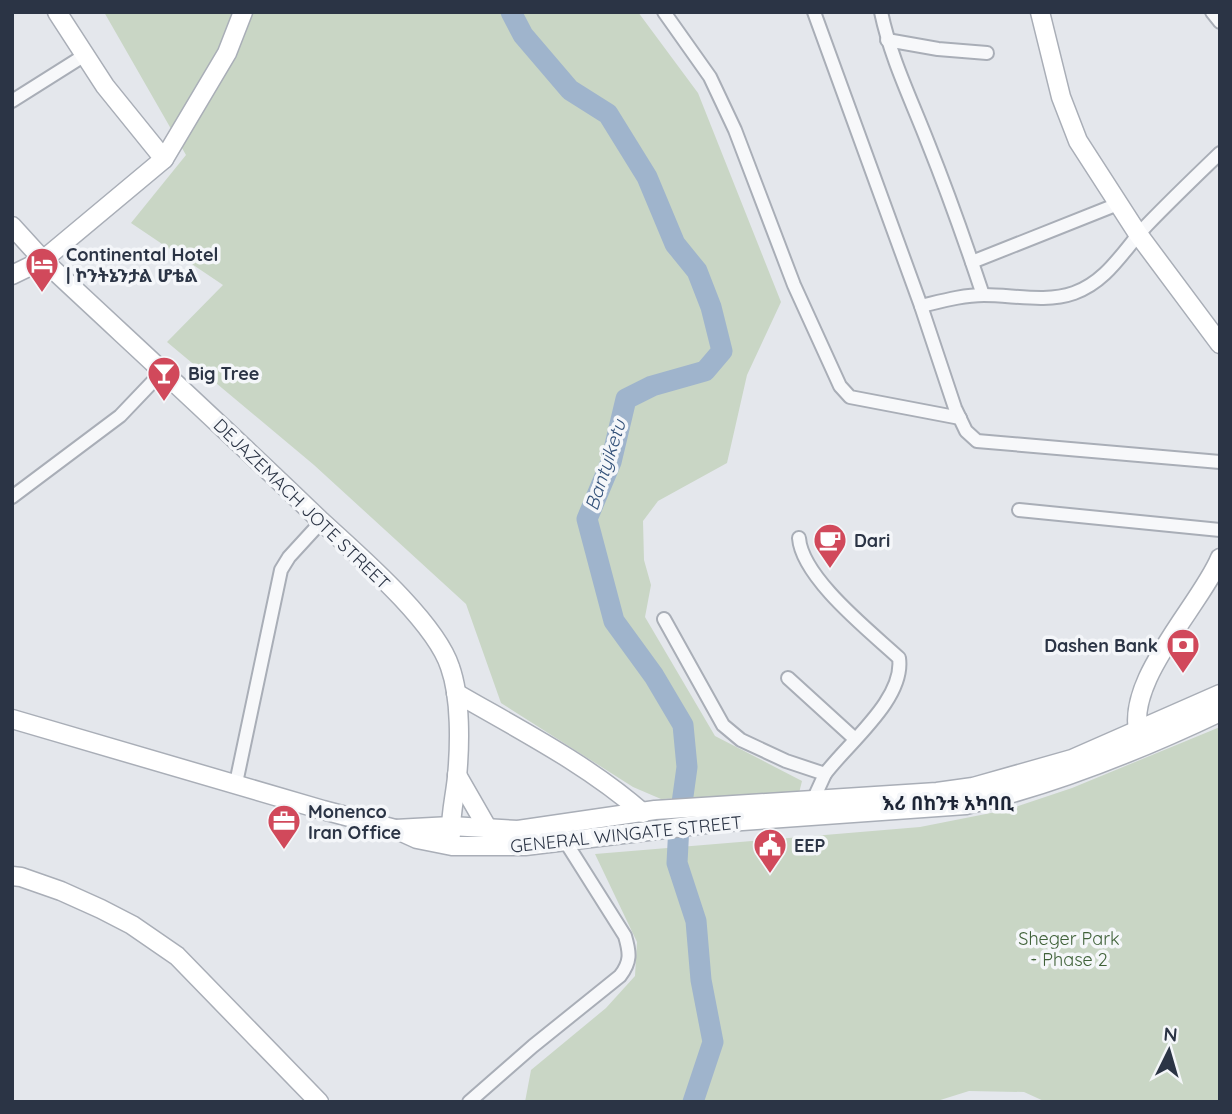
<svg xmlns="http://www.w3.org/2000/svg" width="1232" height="1114" font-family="Quicksand,'Noto Sans Ethiopic',sans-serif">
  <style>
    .green { fill: #c9d6c5 }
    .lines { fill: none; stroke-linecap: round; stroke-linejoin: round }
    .river { stroke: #9fb4cc; stroke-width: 21 }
    .street-casing { stroke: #a9aeb7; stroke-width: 16 }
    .secondary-casing { stroke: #a9aeb7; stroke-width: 21 }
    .street { stroke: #f7f8fa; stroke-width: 12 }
    .secondary { stroke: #fff; stroke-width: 18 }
    .labels { text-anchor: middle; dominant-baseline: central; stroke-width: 7; stroke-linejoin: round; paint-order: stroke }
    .poi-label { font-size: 18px; font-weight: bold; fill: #2b3445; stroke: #f4f6f9; text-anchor: start }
    .street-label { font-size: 18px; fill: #2b3445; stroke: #f4f6f9 }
    .park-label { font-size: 18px; fill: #3f6138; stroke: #f4f6f9 }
    .water-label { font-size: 19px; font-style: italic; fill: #34527a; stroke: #f4f6f9 }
    .neighbourhood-label { font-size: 19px; font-weight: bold; fill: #1d2536; stroke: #f4f6f9 }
  </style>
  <rect width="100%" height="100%" fill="#e4e7ec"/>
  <!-- green -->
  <g class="green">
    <path d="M 104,12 L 638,12 L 698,93 L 781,302 L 747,375 L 727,463 L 658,501 L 643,521 L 644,560 L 651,585 L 645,617 L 715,736 L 802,781 L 799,793 L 661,799 L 633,787 L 501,703 L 466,604 L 314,465 L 167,342 L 223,285 L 131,223 L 186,155 Z"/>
    <path d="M 1220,727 L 1220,1102 L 1046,1102 L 1024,1092 L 969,1091 L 934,1102 L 525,1102 L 531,1070 L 606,1008 L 635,976 L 637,942 L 595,854 L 920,827 L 1006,810 L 1072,788 Z"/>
  </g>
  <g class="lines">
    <!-- river -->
    <path class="river" d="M 511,12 L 523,35 L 570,90 L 608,114 L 647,177 L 675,244 L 697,271 L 711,307 L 722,351 L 705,371 L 652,386 L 626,399 L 611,462 L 587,519 L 614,621 L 654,676 L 683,725 L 687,767 L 679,825 L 677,863 L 696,921 L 701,980 L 713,1042 L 693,1102"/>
    <defs>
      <g id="street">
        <path d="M 664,12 L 710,77 L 735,130 L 794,285 L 840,386 L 850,397 L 960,418"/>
        <path d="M 814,12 L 921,306 L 955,408 L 966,431 L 977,441 L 1220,462"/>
        <path d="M 881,12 C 891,59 911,99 928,143 C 948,193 966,244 983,295"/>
        <path d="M 1212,12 L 1220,22"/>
        <path d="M 887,40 L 938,49 L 987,53"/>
        <path d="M 12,101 L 85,55"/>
        <path d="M 972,262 L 1118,204"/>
        <path d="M 921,306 C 942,301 963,295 984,295 C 1013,295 1046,303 1074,293 C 1108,281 1124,249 1147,225 C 1171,200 1195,177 1220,153"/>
        <path d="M 12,497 L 120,416 L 162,372"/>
        <path d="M 1019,510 L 1220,530"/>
        <path d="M 664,619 L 723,725 L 741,740 L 786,761 L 825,774 C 848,743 905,699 899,658 C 871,632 802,578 799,538"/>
        <path d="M 788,678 L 855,739"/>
        <path d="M 236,783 L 281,570 L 289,557 L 322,521"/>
        <path d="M 814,798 L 825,774"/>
        <path d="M 469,1102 L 533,1046 L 620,976 C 631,962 630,953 625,936 L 565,841"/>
      </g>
      <g id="secondary">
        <path d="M 57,12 L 105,86 L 164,159"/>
        <path d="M 1040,12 L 1061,97 L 1078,141 L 1138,234 L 1220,344"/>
        <path d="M 12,226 L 43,260 C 136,347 230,433 321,521 C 358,555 435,621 450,667 C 461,698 460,745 457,777 C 455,797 450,816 451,835"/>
        <path d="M 12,275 L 43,260 L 164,159 L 227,53 L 243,12"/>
        <path d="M 456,693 C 520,730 587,764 643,813"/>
        <path d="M 12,719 L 323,810 L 395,829 L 417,839 L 452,846 L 525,846 L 714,823 L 966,805 C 1054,785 1138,751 1220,712"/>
        <path d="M 1141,740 C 1118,687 1201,605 1220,558"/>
        <path d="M 457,775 L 488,829"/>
        <path d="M 395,829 L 451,826 L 518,830 L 655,810 L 937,792 L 973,787 L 1072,759 L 1220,694"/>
        <path d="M 12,876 L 21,877 L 61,891 L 101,909 L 132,925 L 177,956 L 319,1102"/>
      </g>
    </defs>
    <!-- street casing -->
    <use href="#street" class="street-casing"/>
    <!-- secondary casing -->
    <use href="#secondary" class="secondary-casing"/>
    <!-- street -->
    <use href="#street" class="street"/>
    <!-- secondary -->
    <use href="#secondary" class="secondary"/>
  </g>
  <!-- icons -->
  <defs>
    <symbol id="hotel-pin" viewBox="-11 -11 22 30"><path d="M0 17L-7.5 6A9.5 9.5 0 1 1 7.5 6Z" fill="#d1495b" stroke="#f4f6f9"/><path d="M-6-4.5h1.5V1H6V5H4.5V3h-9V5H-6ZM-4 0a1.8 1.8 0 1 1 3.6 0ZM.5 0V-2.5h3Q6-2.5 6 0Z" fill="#fff"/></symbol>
    <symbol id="bar-pin" viewBox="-11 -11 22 30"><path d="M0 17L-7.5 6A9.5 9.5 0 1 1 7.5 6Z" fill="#d1495b" stroke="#f4f6f9"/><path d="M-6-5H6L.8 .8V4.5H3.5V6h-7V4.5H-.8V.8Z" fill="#fff"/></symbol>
    <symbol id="cafe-pin" viewBox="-11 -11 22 30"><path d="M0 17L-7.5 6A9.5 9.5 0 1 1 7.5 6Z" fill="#d1495b" stroke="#f4f6f9"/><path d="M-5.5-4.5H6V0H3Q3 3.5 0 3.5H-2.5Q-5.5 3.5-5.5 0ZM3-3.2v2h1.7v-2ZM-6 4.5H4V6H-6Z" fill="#fff"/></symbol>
    <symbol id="bank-pin" viewBox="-11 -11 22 30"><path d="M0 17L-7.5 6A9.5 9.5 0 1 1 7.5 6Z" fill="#d1495b" stroke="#f4f6f9"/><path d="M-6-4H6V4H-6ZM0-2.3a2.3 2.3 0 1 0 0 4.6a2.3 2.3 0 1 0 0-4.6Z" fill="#fff"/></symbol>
    <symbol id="office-pin" viewBox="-11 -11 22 30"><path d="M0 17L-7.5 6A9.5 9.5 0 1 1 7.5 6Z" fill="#d1495b" stroke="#f4f6f9"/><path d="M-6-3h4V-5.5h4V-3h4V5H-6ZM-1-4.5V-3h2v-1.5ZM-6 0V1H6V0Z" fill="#fff"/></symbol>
    <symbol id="civic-pin" viewBox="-11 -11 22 30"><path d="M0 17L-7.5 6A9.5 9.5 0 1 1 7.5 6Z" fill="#d1495b" stroke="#f4f6f9"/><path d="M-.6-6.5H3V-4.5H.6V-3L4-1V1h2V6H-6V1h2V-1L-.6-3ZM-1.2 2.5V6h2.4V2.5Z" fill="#fff"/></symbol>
  </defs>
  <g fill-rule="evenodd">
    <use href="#hotel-pin" x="23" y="245" width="38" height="52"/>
    <use href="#bar-pin" x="145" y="354" width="38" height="52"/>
    <use href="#cafe-pin" x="811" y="521" width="38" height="52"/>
    <use href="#bank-pin" x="1164" y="626" width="38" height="52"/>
    <use href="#office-pin" x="265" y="802" width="38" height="52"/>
    <use href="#civic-pin" x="751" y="826" width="38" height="52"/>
  </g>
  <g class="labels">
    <!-- poi labels -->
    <g class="poi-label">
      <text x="66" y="254">Continental Hotel<tspan x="66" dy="21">| ኮንትኔንታል ሆቴል</tspan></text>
      <text x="188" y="373">Big Tree</text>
      <text x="854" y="540">Dari</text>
      <text x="1158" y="645" text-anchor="end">Dashen Bank</text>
      <text x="308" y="811">Monenco<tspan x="308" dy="21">Iran Office</tspan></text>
      <text x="794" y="845">EEP</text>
    </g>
    <!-- street labels -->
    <g class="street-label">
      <text transform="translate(302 504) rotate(44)">DEJAZEMACH JOTE STREET</text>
      <text transform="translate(626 834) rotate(-6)">GENERAL WINGATE STREET</text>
    </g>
    <!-- park labels -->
    <g class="park-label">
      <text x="1069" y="938">Sheger Park<tspan x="1069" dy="21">- Phase 2</tspan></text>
    </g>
    <!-- water labels -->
    <g class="water-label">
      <text transform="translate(605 465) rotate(-72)">Bantyiketu</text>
    </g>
    <!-- neighbourhood labels -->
    <g class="neighbourhood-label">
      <text x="948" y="803">እሪ በከንቱ አካባቢ</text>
    </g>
  </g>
  <!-- border -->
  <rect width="1232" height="1114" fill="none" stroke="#2b3445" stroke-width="28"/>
  <!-- north arrow -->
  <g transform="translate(1169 1051) rotate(5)" stroke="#f4f6f9" stroke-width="5" paint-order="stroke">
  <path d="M0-5L12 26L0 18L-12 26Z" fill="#2b3445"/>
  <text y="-10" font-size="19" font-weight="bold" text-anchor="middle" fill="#2b3445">N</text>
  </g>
</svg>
